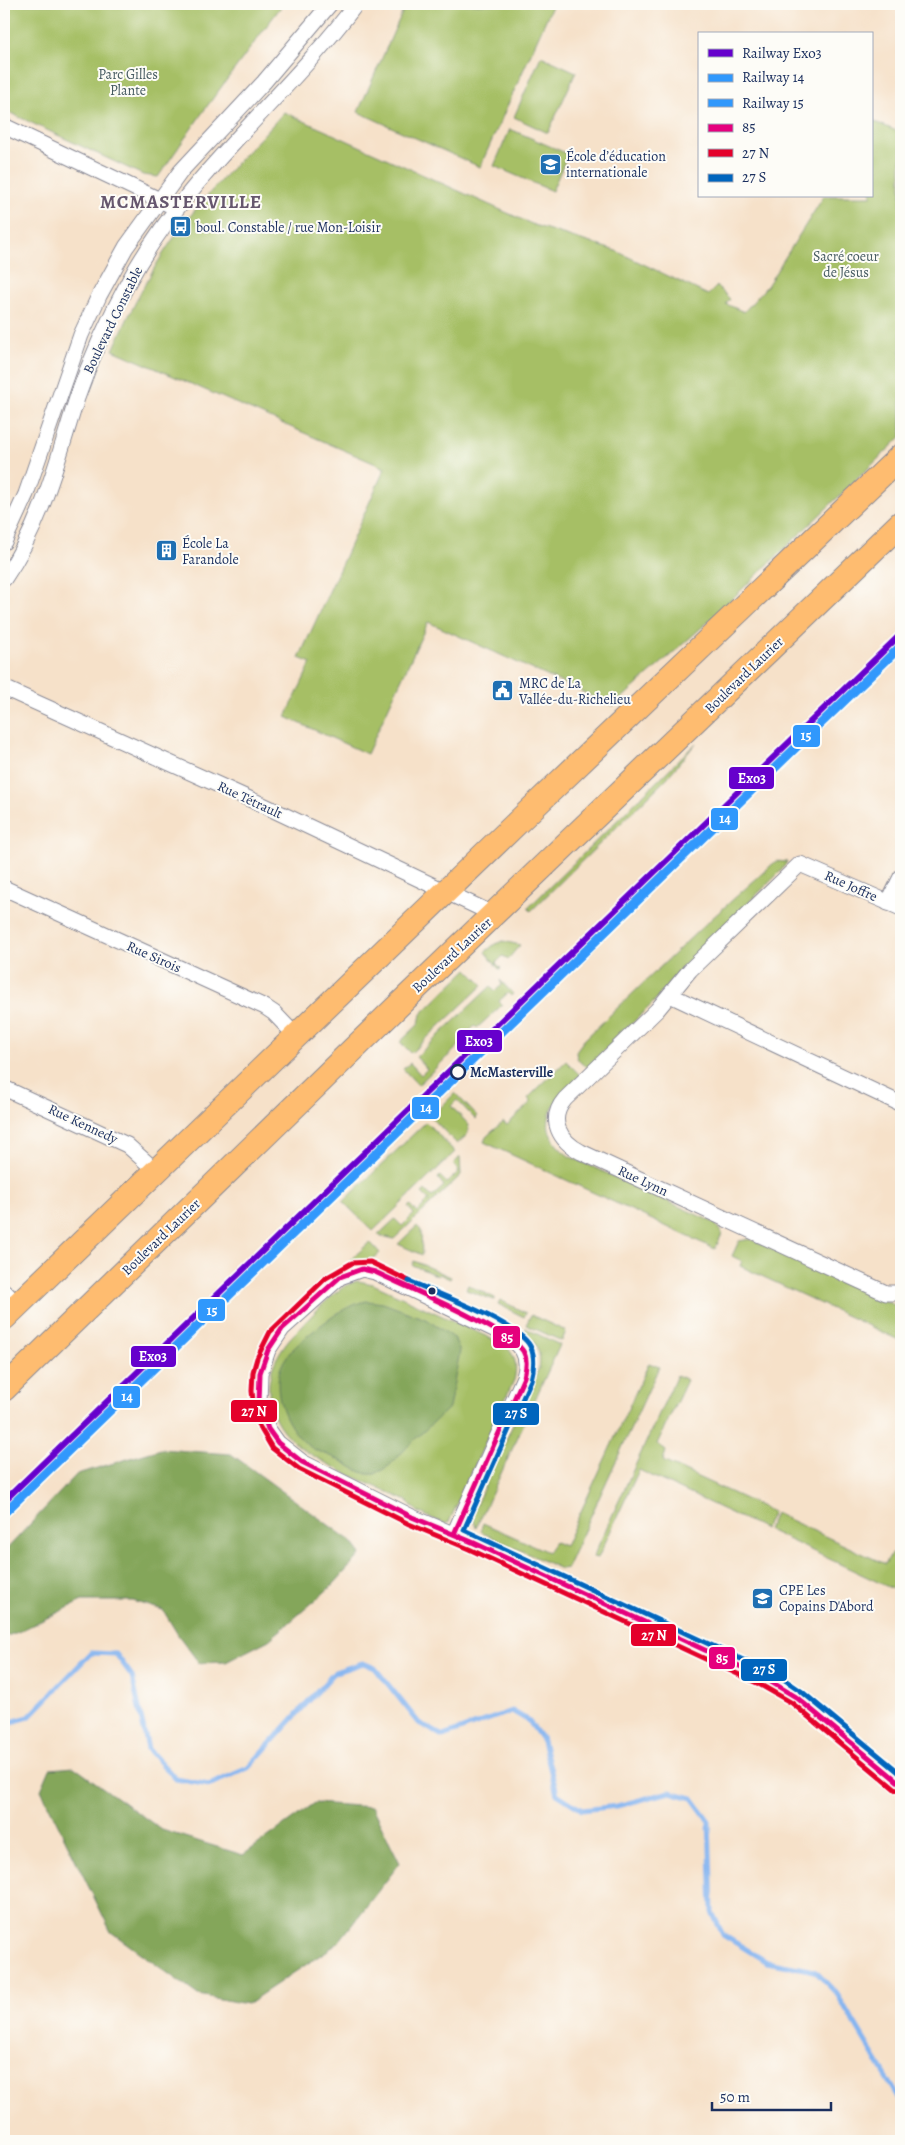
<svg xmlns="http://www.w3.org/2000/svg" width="905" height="2145" font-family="Alegreya,serif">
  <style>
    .green { fill: #a6bf65; stroke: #607762 }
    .forest { fill: #84a65a; stroke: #506a5c }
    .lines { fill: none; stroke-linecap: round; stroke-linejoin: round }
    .stream { stroke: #86b5f0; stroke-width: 5 }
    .minor-casing { stroke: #888894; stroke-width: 17 }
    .primary-casing { stroke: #888894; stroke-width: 26 }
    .minor { stroke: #fff; stroke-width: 15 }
    .primary { stroke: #febc70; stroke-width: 24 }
    .bus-1-casing { stroke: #fdfcf7; stroke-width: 9 }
    .bus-2-casing { stroke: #fdfcf7; stroke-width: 9 }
    .bus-3-casing { stroke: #fdfcf7; stroke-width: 9 }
    .bus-1 { stroke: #e5007d; stroke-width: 5 }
    .bus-2 { stroke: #e4002b; stroke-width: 5 }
    .bus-3 { stroke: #0065bd; stroke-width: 5 }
    .rail-1-casing { stroke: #fdfcf7; stroke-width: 10 }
    .rail-2-casing { stroke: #fdfcf7; stroke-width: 10 }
    .rail-3-casing { stroke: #fdfcf7; stroke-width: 10 }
    .rail-1 { stroke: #60c; stroke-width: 6 }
    .rail-2 { stroke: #3098fc; stroke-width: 6 }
    .rail-3 { stroke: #3098fc; stroke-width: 6 }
    .stop-dot { fill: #fdfcf7; stroke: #1b2f5e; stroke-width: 2.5 }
    .bus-dot { fill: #1b2f5e; stroke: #fdfcf7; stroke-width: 2 }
    .labels { text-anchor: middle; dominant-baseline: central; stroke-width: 4; stroke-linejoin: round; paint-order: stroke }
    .park-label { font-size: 14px; fill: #455a60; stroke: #fdfcf7 }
    .poi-label { font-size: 14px; fill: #1b2f5e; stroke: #fdfcf7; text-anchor: start }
    .street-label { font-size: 14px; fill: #1b2f5e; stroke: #fdfcf7 }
    .stop-label { font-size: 14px; font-weight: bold; fill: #1b2f5e; stroke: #fdfcf7; text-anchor: start }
    .district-label { font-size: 19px; font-weight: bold; letter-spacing: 1px; fill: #66576e; stroke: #fdfcf7 }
    .line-badge { stroke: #fdfcf7; stroke-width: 2 }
    .badge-label { font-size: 14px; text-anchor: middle; font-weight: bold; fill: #fff }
  </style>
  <rect width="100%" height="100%" fill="#fdfcf7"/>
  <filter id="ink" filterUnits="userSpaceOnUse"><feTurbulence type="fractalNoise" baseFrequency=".02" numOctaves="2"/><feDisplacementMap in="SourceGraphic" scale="10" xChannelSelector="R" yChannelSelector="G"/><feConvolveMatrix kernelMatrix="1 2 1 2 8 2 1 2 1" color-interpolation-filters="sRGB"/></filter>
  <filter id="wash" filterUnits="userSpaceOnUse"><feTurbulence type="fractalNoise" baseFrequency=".0096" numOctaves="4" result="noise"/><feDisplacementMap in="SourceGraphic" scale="20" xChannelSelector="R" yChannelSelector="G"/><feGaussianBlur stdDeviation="1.12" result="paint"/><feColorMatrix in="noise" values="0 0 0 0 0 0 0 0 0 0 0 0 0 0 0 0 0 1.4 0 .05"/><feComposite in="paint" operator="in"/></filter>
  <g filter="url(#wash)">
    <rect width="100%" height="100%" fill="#f6e1c9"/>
    <!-- green -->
    <g class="green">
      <path d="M 4,4 L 283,4 L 205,109 L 158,177 L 143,175 L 4,110 Z"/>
      <path d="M 406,4 L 553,4 L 480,167 L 358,112 Z"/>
      <path d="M 541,56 L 576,72 L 548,133 L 514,117 Z"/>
      <path d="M 284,112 L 534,225 L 616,251 L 708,295 L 717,286 L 730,299 L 726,304 L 744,312 L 767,286 L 824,196 L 871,196 L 873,121 L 901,133 L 901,437 L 710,620 L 613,706 L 428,622 L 367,754 L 286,717 L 311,663 L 299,658 L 385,468 L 113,350 C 133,305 156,259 187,220 C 217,182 252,148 284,112 Z"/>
      <path d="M 510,129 L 568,154 L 552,191 L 494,166 Z"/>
      <path d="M 696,743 L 666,779 L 531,911 L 528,908 Z"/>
      <path d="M 776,861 L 787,862 L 781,871 L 681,969 L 653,1003 L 588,1067 C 580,1064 576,1059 576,1051 L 584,1040 L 700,929 Z"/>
      <path d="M 503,941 L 520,945 L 508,959 L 503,956 L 496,963 L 501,968 L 499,969 L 485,952 L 495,944 Z"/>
      <path d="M 467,969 L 483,985 L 411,1053 L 400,1042 L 419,1024 L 421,1014 Z"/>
      <path d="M 500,980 L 513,994 L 511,996 L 508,993 L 499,1001 L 502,1005 L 477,1028 L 475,1026 L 464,1036 L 466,1039 L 418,1085 L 403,1069 L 410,1063 L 421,1075 L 427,1069 L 416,1057 L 491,986 L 495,991 L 502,985 Z"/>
      <path d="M 566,1061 L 580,1075 C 554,1100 530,1127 569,1156 L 715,1223 L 722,1234 L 715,1249 L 484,1142 L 486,1137 L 503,1122 L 507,1125 L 531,1102 L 528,1098 Z"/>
      <path d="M 455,1093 L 477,1116 L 475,1119 L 457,1100 L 451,1106 L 469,1125 L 467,1135 L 457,1144 L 431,1117 Z"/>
      <path d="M 426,1122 L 455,1152 L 373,1231 L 343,1202 Z"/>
      <path d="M 460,1157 L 461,1175 L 394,1239 L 378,1235 L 395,1219 L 402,1226 L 414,1214 L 408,1207 L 410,1205 L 417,1212 L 429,1200 L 422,1193 L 425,1190 L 432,1197 L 444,1186 L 438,1178 L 440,1176 L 447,1183 L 459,1171 L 453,1164 Z"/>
      <path d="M 417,1226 L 421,1230 L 422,1255 L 398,1244 Z"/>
      <path d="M 750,1239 L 901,1308 L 901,1341 L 740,1266 L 742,1261 L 732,1256 L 739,1241 Z"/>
      <path d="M 370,1242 L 380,1253 L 372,1260 L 349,1261 Z"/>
      <path d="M 414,1261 L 451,1277 L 450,1279 L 439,1274 L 438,1276 L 412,1265 Z"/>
      <path d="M 358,1281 L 373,1284 L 503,1344 C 515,1353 518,1365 514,1380 L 449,1522 L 445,1524 L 418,1512 L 407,1501 C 387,1492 368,1483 348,1474 C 311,1456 268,1436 269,1388 C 269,1367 282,1345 297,1331 C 312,1316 337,1285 358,1281 Z"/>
      <path d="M 468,1285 L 495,1298 L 494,1300 L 466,1290 Z"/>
      <path d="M 500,1300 L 526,1313 L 524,1317 L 498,1304 Z"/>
      <path d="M 531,1315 L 566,1331 L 562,1341 L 526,1325 Z"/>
      <path d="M 525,1328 L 560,1345 L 476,1528 L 473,1518 L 474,1509 L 539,1368 C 542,1353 536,1341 523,1333 Z"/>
      <path d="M 649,1363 L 659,1367 L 567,1568 L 561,1569 L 483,1533 L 481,1529 L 483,1523 L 548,1552 L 555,1542 L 565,1546 Z"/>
      <path d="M 677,1375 L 687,1380 L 657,1444 L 666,1451 L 663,1461 L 773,1512 L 765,1529 L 639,1470 L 598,1558 L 593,1557 Z"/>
      <path d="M 775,1513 L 885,1564 L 891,1554 L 901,1557 L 901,1593 L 768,1530 Z"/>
    </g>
    <!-- forest -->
    <g class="forest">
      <path d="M 367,1301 L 383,1303 L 428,1320 L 454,1338 L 460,1351 L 449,1408 L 412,1442 L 389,1466 L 375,1474 L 367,1474 C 355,1471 345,1462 333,1457 C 326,1454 319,1452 312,1448 C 288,1433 271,1394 281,1367 C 287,1351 304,1339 317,1328 C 332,1317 348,1304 367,1301 Z"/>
      <path d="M 161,1449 L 231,1454 L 352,1542 L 361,1554 L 333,1585 L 269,1640 L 226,1662 L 199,1663 L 178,1635 L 163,1610 L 133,1601 L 82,1601 L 18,1632 L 4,1637 L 4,1552 L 77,1474 Z"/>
      <path d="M 74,1767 L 162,1830 L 243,1855 L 315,1803 L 372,1807 L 400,1863 L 337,1944 L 247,2004 L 198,1995 L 111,1932 L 41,1790 L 50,1769 Z"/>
    </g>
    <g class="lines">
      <!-- stream -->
      <path class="stream" d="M 4,1724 L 29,1717 L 91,1653 L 116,1654 L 132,1676 L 148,1749 L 176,1779 L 209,1785 L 248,1768 L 335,1672 L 363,1663 L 375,1668 L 419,1723 L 443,1736 L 512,1711 L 529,1721 L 543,1741 L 557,1794 L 582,1810 L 617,1806 L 670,1792 L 692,1798 L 709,1821 L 712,1912 L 723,1935 L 767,1962 L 815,1971 L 837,1994 L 901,2101"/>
    </g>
  </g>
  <g filter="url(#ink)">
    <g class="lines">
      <defs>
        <g id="minor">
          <path d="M 4,126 L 168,204"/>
          <path d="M 4,542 L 26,494 L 81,335 L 99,296 L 126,247 L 181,171 L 264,82 L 330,4"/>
          <path d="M 4,579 C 42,524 57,461 77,398 C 91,358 109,318 129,281 C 187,174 284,100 356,4"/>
          <path d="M 4,688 L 265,806 L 495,915"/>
          <path d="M 4,888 L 265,1007 L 274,1013 L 296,1036"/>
          <path d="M 888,903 L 901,877"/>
          <path d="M 901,908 L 800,864 L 690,970 L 657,1010 L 565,1099 C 547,1120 560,1141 581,1152 L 886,1293 L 901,1293"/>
          <path d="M 670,995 L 901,1104"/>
          <path d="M 4,1088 L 127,1145 L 156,1171"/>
          <path d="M 4,1291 L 18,1305"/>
          <path d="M 454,1534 L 524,1377 C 531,1355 521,1344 502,1333 L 375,1272 L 362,1269 L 340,1277 L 282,1329 L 268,1350 L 260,1373 L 259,1403 L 268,1429 L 278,1443 L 302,1462 L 412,1517 L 472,1542 L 763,1677 L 796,1697 L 901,1784"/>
        </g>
        <g id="primary">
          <path d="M 4,1318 L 521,819 L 901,456"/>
          <path d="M 4,1389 L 405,999 L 901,523"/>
        </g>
      </defs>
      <!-- minor casing -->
      <use href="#minor" class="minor-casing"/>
      <!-- primary casing -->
      <use href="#primary" class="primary-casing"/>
      <!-- minor -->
      <use href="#minor" class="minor"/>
      <!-- primary -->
      <use href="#primary" class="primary"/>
      <defs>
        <path id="bus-1" d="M 454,1534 L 524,1377 C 526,1368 528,1359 523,1351 C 511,1331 402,1285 375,1272 L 362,1269 L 340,1277 L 282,1329 L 268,1350 L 260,1373 L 259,1403 L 268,1429 L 278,1443 L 302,1462 L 412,1517 L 472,1542 L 763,1677 L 796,1697 L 901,1784"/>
        <path id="bus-2" d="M 409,1281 L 370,1262 L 352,1263 L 326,1278 L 270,1332 L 257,1358 L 253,1372 L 252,1391 L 255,1419 L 272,1448 L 299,1469 L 409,1524 L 469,1549 L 759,1684 L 792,1703 L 896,1790"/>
        <path id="bus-3" d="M 409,1281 C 436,1293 518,1323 530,1346 C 536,1357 534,1369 531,1380 L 464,1530 L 782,1678 L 801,1691 L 901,1774"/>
      </defs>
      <!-- bus-1 casing -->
      <use href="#bus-1" class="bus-1-casing"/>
      <!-- bus-2 casing -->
      <use href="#bus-2" class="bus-2-casing"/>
      <!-- bus-3 casing -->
      <use href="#bus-3" class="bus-3-casing"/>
      <!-- bus-1 -->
      <use href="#bus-1" class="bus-1"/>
      <!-- bus-2 -->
      <use href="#bus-2" class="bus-2"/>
      <!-- bus-3 -->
      <use href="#bus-3" class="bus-3"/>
      <defs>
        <path id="rail-1" d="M 4,1501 L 901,634"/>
        <path id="rail-2" d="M 4,1515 L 901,648"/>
        <path id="rail-3" d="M 9,1506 L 901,644"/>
      </defs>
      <!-- rail-1 casing -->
      <use href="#rail-1" class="rail-1-casing"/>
      <!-- rail-2 casing -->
      <use href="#rail-2" class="rail-2-casing"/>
      <!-- rail-3 casing -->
      <use href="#rail-3" class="rail-3-casing"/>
      <!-- rail-1 -->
      <use href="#rail-1" class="rail-1"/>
      <!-- rail-2 -->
      <use href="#rail-2" class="rail-2"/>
      <!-- rail-3 -->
      <use href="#rail-3" class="rail-3"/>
    </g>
  </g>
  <!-- icons -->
  <defs>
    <symbol id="school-square" viewBox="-11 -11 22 22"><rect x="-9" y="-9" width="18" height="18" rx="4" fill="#1f6fb2" stroke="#fdfcf7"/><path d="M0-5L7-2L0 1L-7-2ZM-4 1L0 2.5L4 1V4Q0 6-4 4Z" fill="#fff"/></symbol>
    <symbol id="bus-square" viewBox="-11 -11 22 22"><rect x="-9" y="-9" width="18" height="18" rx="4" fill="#1f6fb2" stroke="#fdfcf7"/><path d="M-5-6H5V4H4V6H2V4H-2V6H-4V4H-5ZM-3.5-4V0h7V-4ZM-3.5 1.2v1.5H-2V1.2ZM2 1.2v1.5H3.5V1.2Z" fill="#fff"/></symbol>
    <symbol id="building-square" viewBox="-11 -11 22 22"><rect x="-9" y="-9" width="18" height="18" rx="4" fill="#1f6fb2" stroke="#fdfcf7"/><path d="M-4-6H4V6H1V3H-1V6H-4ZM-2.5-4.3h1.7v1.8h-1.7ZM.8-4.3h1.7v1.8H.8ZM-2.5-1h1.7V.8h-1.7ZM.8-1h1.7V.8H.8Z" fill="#fff"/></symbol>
    <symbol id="civic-square" viewBox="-11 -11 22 22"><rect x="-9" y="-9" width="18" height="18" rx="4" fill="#1f6fb2" stroke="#fdfcf7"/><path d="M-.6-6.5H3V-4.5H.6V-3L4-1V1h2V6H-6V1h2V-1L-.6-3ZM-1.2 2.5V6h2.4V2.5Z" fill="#fff"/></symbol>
  </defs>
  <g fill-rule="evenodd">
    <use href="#school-square" x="538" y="152" width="25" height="25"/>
    <use href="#bus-square" x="168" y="214" width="25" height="25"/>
    <use href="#building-square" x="154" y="538" width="25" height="25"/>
    <use href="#civic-square" x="490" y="678" width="25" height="25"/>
    <use href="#school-square" x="750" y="1586" width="25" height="25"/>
  </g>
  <!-- markers -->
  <circle class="stop-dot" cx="458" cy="1072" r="7"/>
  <circle class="bus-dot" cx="432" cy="1291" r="4.5"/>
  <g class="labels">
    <!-- park labels -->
    <g class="park-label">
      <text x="128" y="74">Parc Gilles<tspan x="128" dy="16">Plante</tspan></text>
      <text x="846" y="256">Sacré coeur<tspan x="846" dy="16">de Jésus</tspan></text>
    </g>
    <!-- poi labels -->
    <g class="poi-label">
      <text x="566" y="156">École d’éducation<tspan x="566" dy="16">internationale</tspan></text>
      <text x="196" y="227">boul. Constable / rue Mon-Loisir</text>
      <text x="182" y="543">École La<tspan x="182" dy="16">Farandole</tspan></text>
      <text x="519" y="683">MRC de La<tspan x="519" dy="16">Vallée-du-Richelieu</tspan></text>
      <text x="779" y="1590">CPE Les<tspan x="779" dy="16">Copains D'Abord</tspan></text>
    </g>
    <!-- street labels -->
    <g class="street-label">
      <text transform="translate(113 320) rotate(-64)">Boulevard Constable</text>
      <text transform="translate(744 675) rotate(-44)">Boulevard Laurier</text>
      <text transform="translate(250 800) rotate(25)">Rue Tétrault</text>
      <text transform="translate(851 886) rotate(24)">Rue Joffre</text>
      <text transform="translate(452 955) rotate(-43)">Boulevard Laurier</text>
      <text transform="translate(154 957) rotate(24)">Rue Sirois</text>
      <text transform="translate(83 1124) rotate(25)">Rue Kennedy</text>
      <text transform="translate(643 1181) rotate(25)">Rue Lynn</text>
      <text transform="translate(161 1237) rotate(-44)">Boulevard Laurier</text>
    </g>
    <!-- stop labels -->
    <g class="stop-label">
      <text x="470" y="1072">McMasterville</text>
    </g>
    <!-- district labels -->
    <g class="district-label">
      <text x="181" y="202">MCMASTERVILLE</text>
    </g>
  </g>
  <g class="line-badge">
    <rect x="792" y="724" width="29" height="24" rx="5" fill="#3098fc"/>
    <rect x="728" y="766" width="47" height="24" rx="5" fill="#60c"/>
    <rect x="710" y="807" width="29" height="24" rx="5" fill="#3098fc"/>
    <rect x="456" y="1029" width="47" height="24" rx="5" fill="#60c"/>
    <rect x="411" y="1096" width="29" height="24" rx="5" fill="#3098fc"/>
    <rect x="197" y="1298" width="29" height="24" rx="5" fill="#3098fc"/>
    <rect x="492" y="1325" width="29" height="24" rx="5" fill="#e5007d"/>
    <rect x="130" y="1345" width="47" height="23" rx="5" fill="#60c"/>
    <rect x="112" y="1385" width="29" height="24" rx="5" fill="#3098fc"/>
    <rect x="230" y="1399" width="48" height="24" rx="5" fill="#e4002b"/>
    <rect x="492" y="1402" width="48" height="24" rx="5" fill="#0065bd"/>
    <rect x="630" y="1623" width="47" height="24" rx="5" fill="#e4002b"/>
    <rect x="708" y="1646" width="28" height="24" rx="5" fill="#e5007d"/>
    <rect x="740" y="1658" width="48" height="24" rx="5" fill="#0065bd"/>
  </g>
  <g class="badge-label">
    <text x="806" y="740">15</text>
    <text x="752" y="783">Exo3</text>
    <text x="725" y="823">14</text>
    <text x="479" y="1046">Exo3</text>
    <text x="426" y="1112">14</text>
    <text x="212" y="1315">15</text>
    <text x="507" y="1342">85</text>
    <text x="153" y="1361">Exo3</text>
    <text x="127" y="1401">14</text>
    <text x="254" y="1416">27 N</text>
    <text x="516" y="1418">27 S</text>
    <text x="654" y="1640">27 N</text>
    <text x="722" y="1663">85</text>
    <text x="764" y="1674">27 S</text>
  </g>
  <!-- margin -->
  <rect width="905" height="2145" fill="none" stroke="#fdfcf7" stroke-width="20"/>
  <!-- legend -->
  <rect x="698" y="32" width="175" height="165" fill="#fdfcf7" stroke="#a3aaba"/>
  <rect x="708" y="49" width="25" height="8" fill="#6600cc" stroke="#a3aaba"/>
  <text x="742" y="58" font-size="15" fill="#1b2f5e">Railway Exo3</text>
  <rect x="708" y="74" width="25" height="8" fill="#3098fc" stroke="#a3aaba"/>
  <text x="742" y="82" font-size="15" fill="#1b2f5e">Railway 14</text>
  <rect x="708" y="99" width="25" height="8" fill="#3098fc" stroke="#a3aaba"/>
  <text x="742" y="108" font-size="15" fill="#1b2f5e">Railway 15</text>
  <rect x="708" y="124" width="25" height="8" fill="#e5007d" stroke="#a3aaba"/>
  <text x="742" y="132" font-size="15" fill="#1b2f5e">85</text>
  <rect x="708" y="149" width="25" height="8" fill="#e4002b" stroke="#a3aaba"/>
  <text x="742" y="158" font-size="15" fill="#1b2f5e">27 N</text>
  <rect x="708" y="174" width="25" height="8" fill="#0065bd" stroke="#a3aaba"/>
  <text x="742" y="182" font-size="15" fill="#1b2f5e">27 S</text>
  <!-- scale -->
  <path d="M712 2102v8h119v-8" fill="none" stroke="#1b2f5e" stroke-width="2.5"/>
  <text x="720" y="2102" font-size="15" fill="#1b2f5e" stroke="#fdfcf7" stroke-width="4" paint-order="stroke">50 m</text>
</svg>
